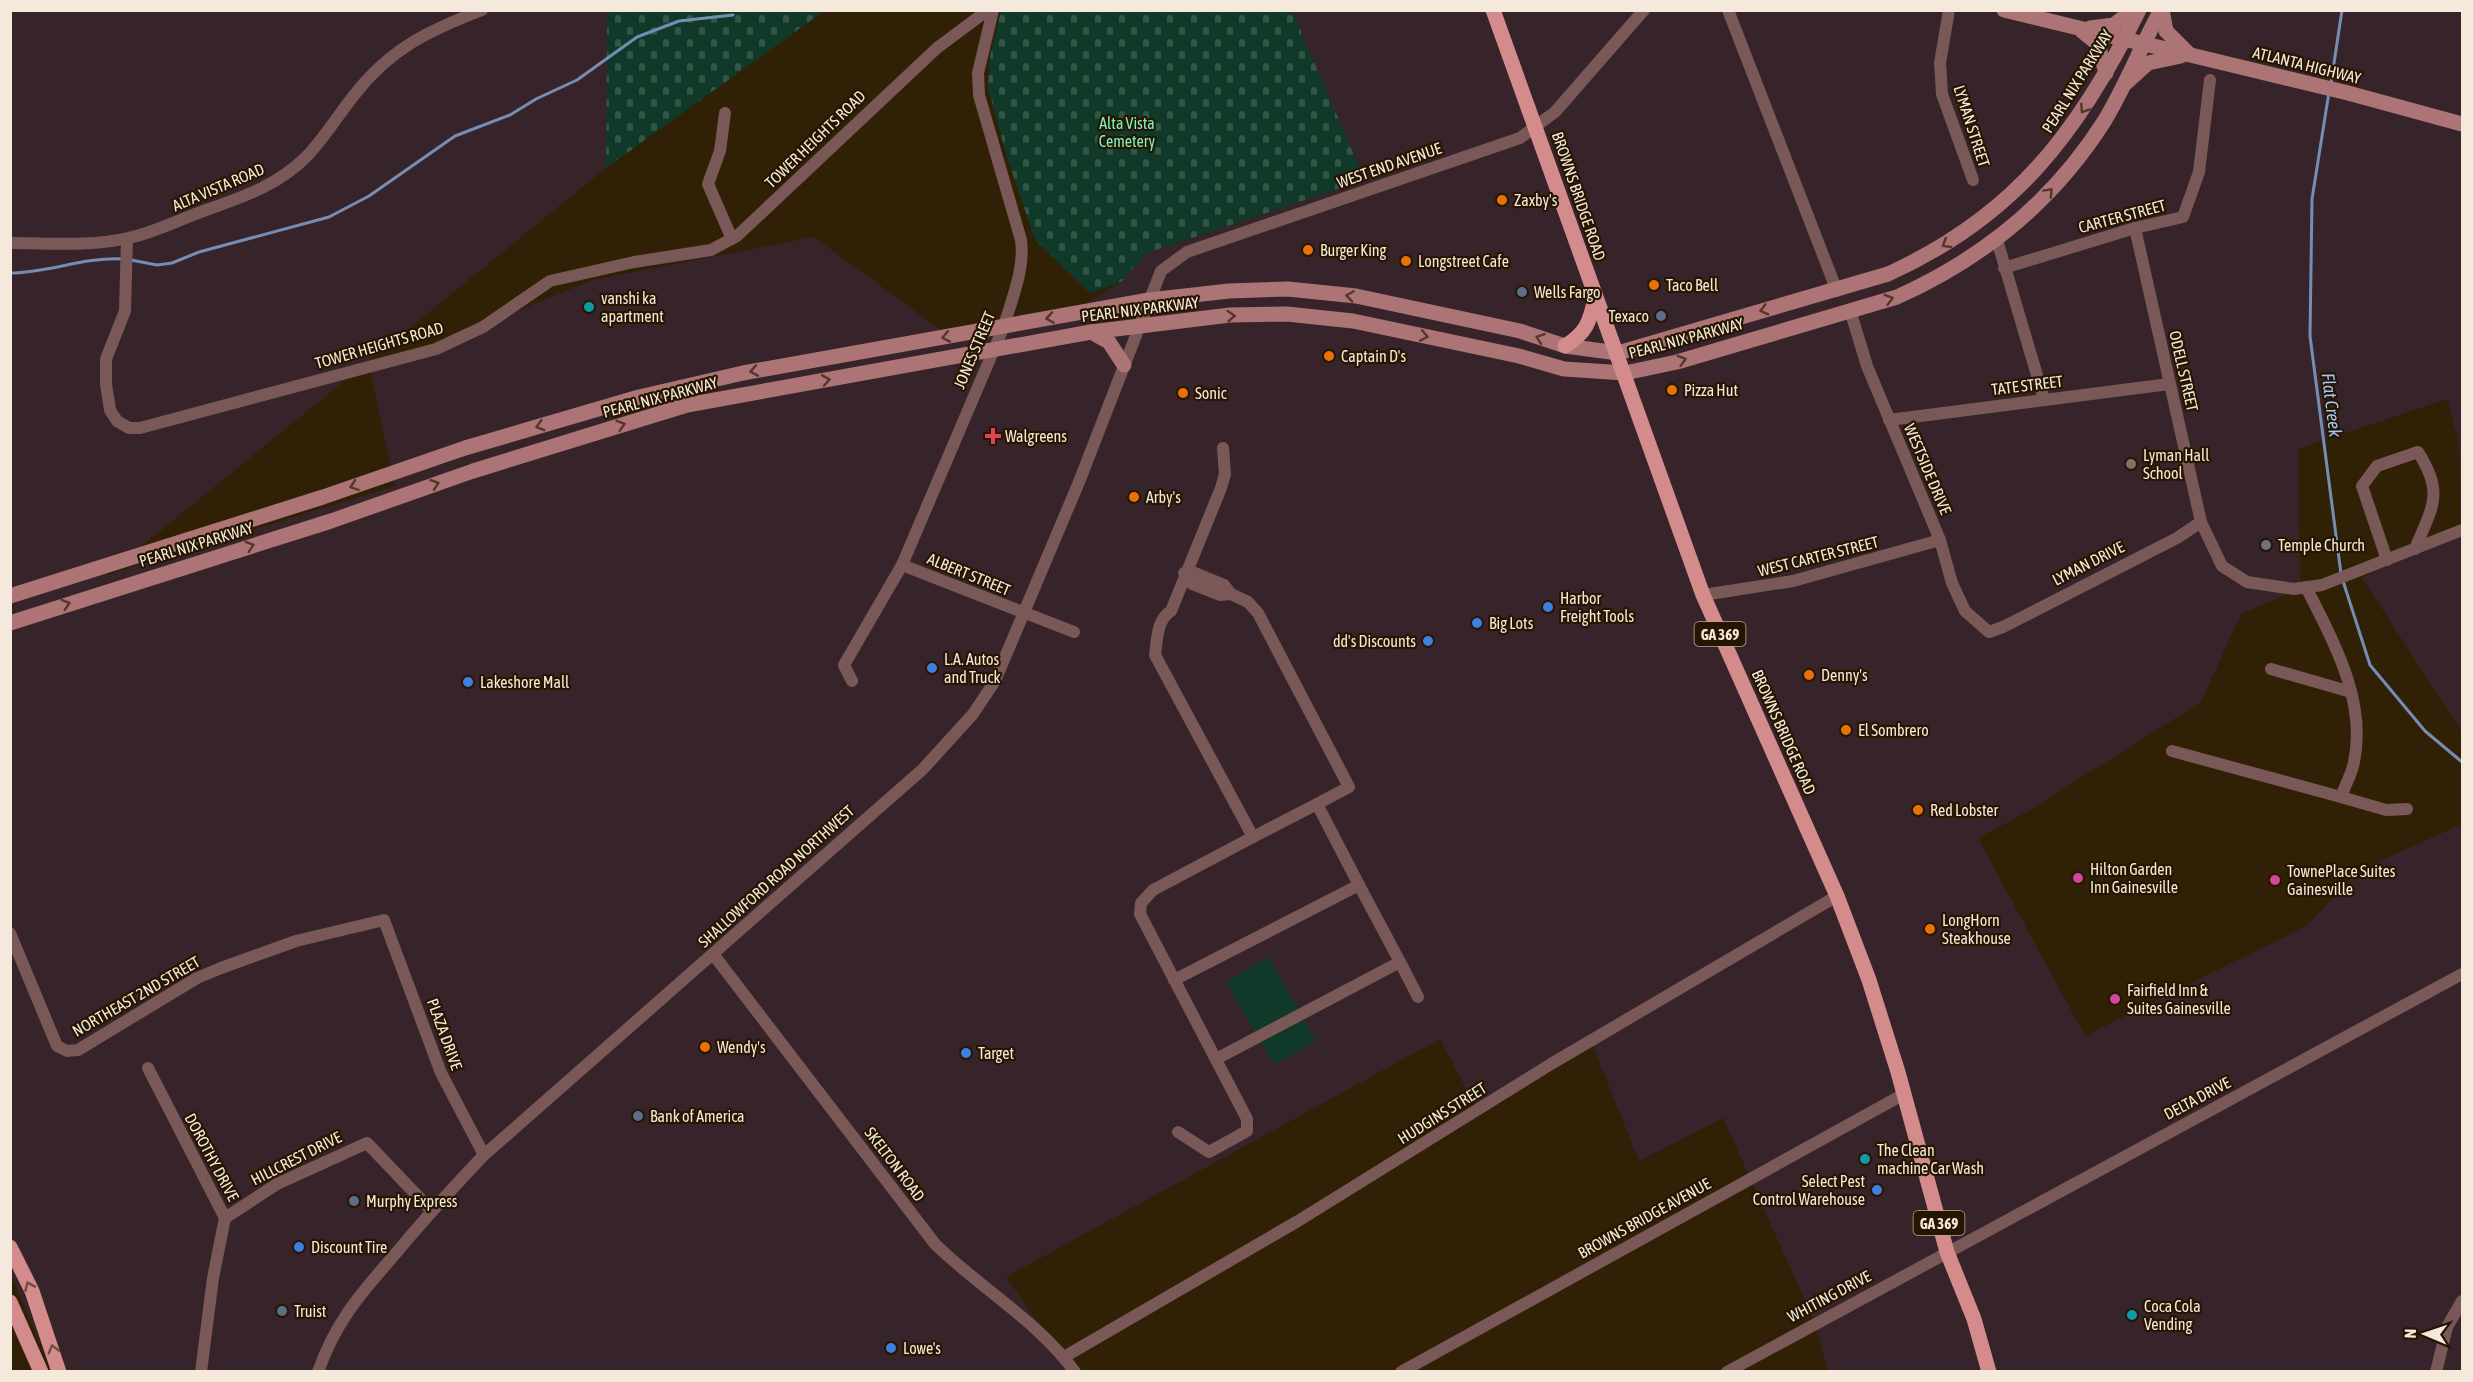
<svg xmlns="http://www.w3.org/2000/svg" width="2473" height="1382" font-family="'Asap Condensed',sans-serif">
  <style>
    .commercial { fill: #37242a }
    .grass { fill: #113929 }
    .cemetery { fill: url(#cemetery-stones) }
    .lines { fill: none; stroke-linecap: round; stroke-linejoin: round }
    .stream { stroke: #758db3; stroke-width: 3 }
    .minor { stroke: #7b5858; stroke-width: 12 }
    .secondary { stroke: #ad7475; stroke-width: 15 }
    .primary { stroke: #d48b8c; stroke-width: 15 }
    .oneway { stroke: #553729 }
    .oneway2 { stroke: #744b3f }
    .food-dot { fill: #e8710a; stroke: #261600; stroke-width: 2 }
    .service-dot { fill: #5c6f8a; stroke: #261600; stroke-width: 2 }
    .culture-dot { fill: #0f9aa8; stroke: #261600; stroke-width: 2 }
    .health-dot { fill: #e0444e; stroke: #261600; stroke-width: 2 }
    .education-dot { fill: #8d6e63; stroke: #261600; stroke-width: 2 }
    .worship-dot { fill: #6b7280; stroke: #261600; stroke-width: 2 }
    .shop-dot { fill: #3f7fe0; stroke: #261600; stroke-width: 2 }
    .hotel-dot { fill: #d1479c; stroke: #261600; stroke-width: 2 }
    .labels { text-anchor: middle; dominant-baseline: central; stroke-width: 4.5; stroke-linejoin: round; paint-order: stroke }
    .shield { fill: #261600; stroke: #b6aa99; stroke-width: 1.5 }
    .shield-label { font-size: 15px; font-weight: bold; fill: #f4e9da }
    .street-label { font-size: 16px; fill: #f4e9da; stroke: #261600 }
    .park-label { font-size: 16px; fill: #79f7c2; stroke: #261600 }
    .poi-label { font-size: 16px; fill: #f4e9da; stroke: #261600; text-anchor: start }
    .water-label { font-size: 18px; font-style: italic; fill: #a4c5f9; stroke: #261600 }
  </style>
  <defs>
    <pattern id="cemetery-stones" width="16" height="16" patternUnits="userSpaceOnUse" patternTransform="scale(1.5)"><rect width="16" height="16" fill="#113929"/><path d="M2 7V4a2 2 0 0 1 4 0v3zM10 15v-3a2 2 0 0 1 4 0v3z" fill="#345647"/></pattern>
  </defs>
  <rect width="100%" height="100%" fill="#302005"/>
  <!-- commercial -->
  <path class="commercial" d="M 10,11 L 607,11 L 606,168 L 106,575 L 395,486 L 370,370 L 593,280 L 814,237 L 941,330 L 1087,303 L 1121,282 L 1147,253 L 1365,180 L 1292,11 L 2462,11 L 2462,732 L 2362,578 L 2460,530 L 2459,442 L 2447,399 L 2298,449 L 2300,589 L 2241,614 L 2201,702 L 2025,813 L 1978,838 L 2085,1036 L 2306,926 L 2360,870 L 2462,824 L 2462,1371 L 1828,1371 L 1815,1323 L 1723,1118 L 1639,1161 L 1592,1044 L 1480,1115 L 1440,1039 L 1006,1277 L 1072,1371 L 52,1371 L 10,1273 Z"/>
  <!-- grass -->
  <path class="grass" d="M 1269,957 L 1316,1041 L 1274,1065 L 1226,982 Z"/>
  <!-- cemetery -->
  <g class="cemetery">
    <path d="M 607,11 L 607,10 L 824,11 L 606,168 Z"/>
    <path d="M 1001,11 L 1292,11 L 1365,180 L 1147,253 L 1121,282 L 1090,293 L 1035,240 L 1007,157 L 988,88 L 990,56 Z"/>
  </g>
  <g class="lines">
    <!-- stream -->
    <g class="stream">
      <path d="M 2331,83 L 2342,10"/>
      <path d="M 2329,92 L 2312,199 L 2310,336 L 2341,574"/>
      <path d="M 131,260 L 157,265 L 172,263 L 199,252 L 329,217 L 369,196 L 455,136 L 510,115 L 536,99 L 577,80 L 637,37 L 679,21 L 733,15"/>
      <path d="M 10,273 C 48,273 83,257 122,259"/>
      <path d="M 2343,581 L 2370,665 L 2425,731 L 2462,762"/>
    </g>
    <!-- minor -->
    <g class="minor">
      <path d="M 1728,10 L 1837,291"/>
      <path d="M 1949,10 L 1940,63 L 1942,94 L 1973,180"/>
      <path d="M 725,113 L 720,151 L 708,184 L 732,239"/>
      <path d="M 2135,228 L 2201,522 L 2222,566 L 2247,582 L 2294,589 L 2322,585 L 2462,530"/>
      <path d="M 127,239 L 125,311 L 106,359 L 106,384 L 110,410 L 117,421 L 129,428 L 140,428 L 436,349 L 483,327 L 550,281 L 634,262 L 711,250 L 737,236 L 937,48 L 988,10"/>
      <path d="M 1997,240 L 2044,399"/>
      <path d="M 10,243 C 49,243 90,247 128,238 C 157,232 182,218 209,209 C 246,196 280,184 308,155 C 325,137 339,114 355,94 C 391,48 430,30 482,10"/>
      <path d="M 2004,268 L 2135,228 L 2183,217 L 2199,172 L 2210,80"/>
      <path d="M 1850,310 L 1867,366 L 1940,540 L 1952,583 L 1965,611 L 1989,632 L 2003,627 L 2177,538 L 2201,522"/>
      <path d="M 1889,420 L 2169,384"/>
      <path d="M 2387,560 L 2362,486 L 2377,466 L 2418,452 C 2445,494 2432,507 2415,549"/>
      <path d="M 902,565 L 1074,632"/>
      <path d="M 1184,573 L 1195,573 L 1224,585 L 1231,594 L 1248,602 L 1258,613 L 1349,787 L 1317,804 L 1359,885"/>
      <path d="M 1189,575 L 1192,584 L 1220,595 L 1231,594"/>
      <path d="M 1703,595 L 1793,581 L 1940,540"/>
      <path d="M 2271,669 L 2351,692"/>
      <path d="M 852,681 L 844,665 L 902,565 L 1004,326 C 1012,298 1025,269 1021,240 L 979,95 L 978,73 L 993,10"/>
      <path d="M 2172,751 L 2341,797 C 2345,785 2352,774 2354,762 C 2367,700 2333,641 2306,587"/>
      <path d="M 2341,797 L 2386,810 L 2407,809"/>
      <path d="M 1253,837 L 1317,804"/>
      <path d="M 10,933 L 57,1046 L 67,1051 L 78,1050 L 197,978 L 221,968 L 296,941 L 384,920 L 441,1073 L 484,1155"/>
      <path d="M 713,954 L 935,1244 C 980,1288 1038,1321 1075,1372"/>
      <path d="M 1400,962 L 1418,997"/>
      <path d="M 1174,980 L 1359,885 L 1400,962 L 1216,1059"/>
      <path d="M 148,1068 L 225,1218 L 213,1278 L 201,1372"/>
      <path d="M 1178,1132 L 1209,1152 L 1247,1131 L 1247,1119 L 1140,914 L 1141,903 L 1153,890 L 1253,837 L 1155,655 C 1157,640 1157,619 1171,611 L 1221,488 L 1225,474 L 1223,448"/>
      <path d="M 225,1218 L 277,1184 L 367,1143 L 431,1210"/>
      <path d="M 1064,1357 L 1298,1221 L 1551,1064 L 1837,896"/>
      <path d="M 318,1372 C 339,1312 369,1286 407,1240 C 432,1211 457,1183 484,1155 L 923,769 L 973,714 L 995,681 L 1079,482 L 1161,271 L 1187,252 L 1520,138 L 1555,112 L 1644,10"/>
      <path d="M 1401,1372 L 1904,1094"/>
      <path d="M 1727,1372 L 2462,974"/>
      <path d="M 2436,1372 L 2447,1327 L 2462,1301"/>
    </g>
    <!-- secondary -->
    <g class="secondary">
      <path d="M 2004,10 L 2348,93 L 2462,124"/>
      <path d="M 2162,10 L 2166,31 L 2189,54"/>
      <path d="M 2090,28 L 2114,25 L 2133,10"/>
      <path d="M 2083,32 L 2098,44 L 2106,73"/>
      <path d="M 2126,83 L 2148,63 L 2181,56"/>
      <path d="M 1091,332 L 1109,342 L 1124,365"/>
      <path d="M 10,596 L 323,497 L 465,448 L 639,397 L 743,373 L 1149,300 L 1229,291 L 1288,289 L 1356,296 L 1520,331 L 1565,346 L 1618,353 L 1888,274 C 2014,217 2079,132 2139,10"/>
      <path d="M 10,623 L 331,521 L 473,471 L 687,405 L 1091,332 L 1230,315 L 1287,314 L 1353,321 L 1519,356 L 1564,369 L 1625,373 L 1677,362 L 1897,297 C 1984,258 2054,201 2105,120 C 2126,85 2141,46 2161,10"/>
    </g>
    <!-- primary -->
    <g class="primary">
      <path d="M 1493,10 L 1703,595 L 1837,896 L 1869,980 L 1898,1072 L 1947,1252 L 1974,1319 L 1989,1372"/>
      <path d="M 1565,346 C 1586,333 1590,322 1595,298"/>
      <path d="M 10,1247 L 32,1291 L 59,1372"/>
      <path d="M 10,1302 L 41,1372"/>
    </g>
  </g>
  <!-- one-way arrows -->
  <defs><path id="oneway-chevron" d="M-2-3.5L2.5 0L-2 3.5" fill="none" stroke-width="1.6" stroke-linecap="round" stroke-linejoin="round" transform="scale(1.5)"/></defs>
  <g class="oneway">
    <use href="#oneway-chevron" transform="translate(2084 109) rotate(123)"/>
    <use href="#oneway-chevron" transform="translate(2049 192) rotate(-47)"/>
    <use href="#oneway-chevron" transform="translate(1946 244) rotate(149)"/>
    <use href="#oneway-chevron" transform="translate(1350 296) rotate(-172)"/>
    <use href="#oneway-chevron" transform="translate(1889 299) rotate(-16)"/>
    <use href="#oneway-chevron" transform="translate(1764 310) rotate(165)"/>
    <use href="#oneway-chevron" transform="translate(1231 316) rotate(-4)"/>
    <use href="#oneway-chevron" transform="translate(1050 318) rotate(171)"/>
    <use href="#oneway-chevron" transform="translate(1424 336) rotate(11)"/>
    <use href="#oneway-chevron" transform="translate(946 337) rotate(169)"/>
    <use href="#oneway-chevron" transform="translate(1540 338) rotate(-161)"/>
    <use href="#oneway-chevron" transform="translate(1682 360) rotate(-16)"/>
    <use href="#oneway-chevron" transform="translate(754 371) rotate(170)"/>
    <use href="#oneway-chevron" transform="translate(826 380) rotate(-10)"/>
    <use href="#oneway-chevron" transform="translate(621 425) rotate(-17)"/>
    <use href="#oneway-chevron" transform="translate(540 426) rotate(164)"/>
    <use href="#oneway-chevron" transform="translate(435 484) rotate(-19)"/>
    <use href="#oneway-chevron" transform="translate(354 486) rotate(161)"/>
    <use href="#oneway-chevron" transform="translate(250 546) rotate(-17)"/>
    <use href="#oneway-chevron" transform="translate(66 604) rotate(-18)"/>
  </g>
  <g class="oneway2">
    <use href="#oneway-chevron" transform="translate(29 1286) rotate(-114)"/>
    <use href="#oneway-chevron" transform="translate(53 1349) rotate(-106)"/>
  </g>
  <!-- markers -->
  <g class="food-dot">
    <circle cx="1502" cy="200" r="6"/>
    <circle cx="1308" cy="250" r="6"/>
    <circle cx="1406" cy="261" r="6"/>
    <circle cx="1654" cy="285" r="6"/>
    <circle cx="1329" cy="356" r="6"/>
    <circle cx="1672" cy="390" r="6"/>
    <circle cx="1183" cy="393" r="6"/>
    <circle cx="1134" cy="497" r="6"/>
    <circle cx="1809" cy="675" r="6"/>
    <circle cx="1846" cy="730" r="6"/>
    <circle cx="1918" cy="810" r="6"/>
    <circle cx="1930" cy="929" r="6"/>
    <circle cx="705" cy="1047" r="6"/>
  </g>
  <g class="service-dot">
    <circle cx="1522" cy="292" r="6"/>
    <circle cx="1661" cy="316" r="6"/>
    <circle cx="638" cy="1116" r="6"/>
    <circle cx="354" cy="1201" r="6"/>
    <circle cx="282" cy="1311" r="6"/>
  </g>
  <g class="culture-dot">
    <circle cx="589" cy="307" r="6"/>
    <circle cx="1865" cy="1159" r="6"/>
    <circle cx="2132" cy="1315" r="6"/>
  </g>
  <path class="health-dot" d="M990 427h6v6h6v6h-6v6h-6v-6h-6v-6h6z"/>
  <circle class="education-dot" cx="2131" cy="464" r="6"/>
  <circle class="worship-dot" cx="2266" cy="545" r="6"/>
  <g class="shop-dot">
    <circle cx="1548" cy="607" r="6"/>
    <circle cx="1477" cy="623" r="6"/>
    <circle cx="1428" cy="641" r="6"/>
    <circle cx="932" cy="668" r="6"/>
    <circle cx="468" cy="682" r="6"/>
    <circle cx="966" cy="1053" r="6"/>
    <circle cx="1877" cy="1190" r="6"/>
    <circle cx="299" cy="1247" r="6"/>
    <circle cx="891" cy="1348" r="6"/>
  </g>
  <g class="hotel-dot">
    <circle cx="2078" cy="878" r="6"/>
    <circle cx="2275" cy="880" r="6"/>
    <circle cx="2115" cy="999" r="6"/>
  </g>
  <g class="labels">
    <!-- shield labels -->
    <g class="shield">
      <rect x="1694.5" y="622" width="51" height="24" rx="4.5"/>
      <rect x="1913.5" y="1211" width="51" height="24" rx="4.5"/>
    </g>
    <g class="shield-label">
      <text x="1720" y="634">GA 369</text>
      <text x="1939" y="1223">GA 369</text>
    </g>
    <!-- street labels -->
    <g class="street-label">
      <text transform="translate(2307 65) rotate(14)">ATLANTA HIGHWAY</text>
      <text transform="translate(2077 81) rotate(-58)">PEARL NIX PARKWAY</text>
      <text transform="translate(1972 126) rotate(72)">LYMAN STREET</text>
      <text transform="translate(815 139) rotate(-44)">TOWER HEIGHTS ROAD</text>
      <text transform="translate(1389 165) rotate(-19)">WEST END AVENUE</text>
      <text transform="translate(218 187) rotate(-23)">ALTA VISTA ROAD</text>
      <text transform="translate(1579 196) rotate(71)">BROWNS BRIDGE ROAD</text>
      <text transform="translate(2122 216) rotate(-15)">CARTER STREET</text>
      <text transform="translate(1140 309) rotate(-7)">PEARL NIX PARKWAY</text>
      <text transform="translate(1686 338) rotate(-15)">PEARL NIX PARKWAY</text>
      <text transform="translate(379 345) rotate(-16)">TOWER HEIGHTS ROAD</text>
      <text transform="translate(974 350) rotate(-67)">JONES STREET</text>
      <text transform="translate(2184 371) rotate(77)">ODELL STREET</text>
      <text transform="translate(2027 385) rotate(-7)">TATE STREET</text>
      <text transform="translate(660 397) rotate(-15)">PEARL NIX PARKWAY</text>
      <text transform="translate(1928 469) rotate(67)">WESTSIDE DRIVE</text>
      <text transform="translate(196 544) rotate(-17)">PEARL NIX PARKWAY</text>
      <text transform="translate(1818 556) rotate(-14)">WEST CARTER STREET</text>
      <text transform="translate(2088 563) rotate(-27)">LYMAN DRIVE</text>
      <text transform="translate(969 574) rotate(22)">ALBERT STREET</text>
      <text transform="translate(1784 732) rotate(66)">BROWNS BRIDGE ROAD</text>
      <text transform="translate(776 876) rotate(-42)">SHALLOWFORD ROAD NORTHWEST</text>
      <text transform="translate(136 996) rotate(-30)">NORTHEAST 2ND STREET</text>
      <text transform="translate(445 1034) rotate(70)">PLAZA DRIVE</text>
      <text transform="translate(2197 1098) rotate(-28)">DELTA DRIVE</text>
      <text transform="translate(1442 1113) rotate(-32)">HUDGINS STREET</text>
      <text transform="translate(212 1157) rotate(62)">DOROTHY DRIVE</text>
      <text transform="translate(296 1158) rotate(-27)">HILLCREST DRIVE</text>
      <text transform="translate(895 1164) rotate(53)">SKELTON ROAD</text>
      <text transform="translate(1644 1218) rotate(-29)">BROWNS BRIDGE AVENUE</text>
      <text transform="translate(1829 1296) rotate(-28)">WHITING DRIVE</text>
    </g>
    <!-- park labels -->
    <g class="park-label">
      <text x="1127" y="123">Alta Vista<tspan x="1127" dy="18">Cemetery</tspan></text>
    </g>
    <!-- poi labels -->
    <g class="poi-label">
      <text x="1514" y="200">Zaxby's</text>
      <text x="1320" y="250">Burger King</text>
      <text x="1418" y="261">Longstreet Cafe</text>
      <text x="1666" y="285">Taco Bell</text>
      <text x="1534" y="292">Wells Fargo</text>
      <text x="601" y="298">vanshi ka<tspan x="601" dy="18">apartment</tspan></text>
      <text x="1649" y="316" text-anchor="end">Texaco</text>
      <text x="1341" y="356">Captain D's</text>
      <text x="1684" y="390">Pizza Hut</text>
      <text x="1195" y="393">Sonic</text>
      <text x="1005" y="436">Walgreens</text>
      <text x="2143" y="455">Lyman Hall<tspan x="2143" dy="18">School</tspan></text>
      <text x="1146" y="497">Arby's</text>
      <text x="2278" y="545">Temple Church</text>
      <text x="1560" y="598">Harbor<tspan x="1560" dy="18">Freight Tools</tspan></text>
      <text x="1489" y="623">Big Lots</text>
      <text x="1416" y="641" text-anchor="end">dd's Discounts</text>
      <text x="944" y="659">L.A. Autos<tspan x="944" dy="18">and Truck</tspan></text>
      <text x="1821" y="675">Denny's</text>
      <text x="480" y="682">Lakeshore Mall</text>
      <text x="1858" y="730">El Sombrero</text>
      <text x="1930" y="810">Red Lobster</text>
      <text x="2090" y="869">Hilton Garden<tspan x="2090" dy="18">Inn Gainesville</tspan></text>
      <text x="2287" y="871">TownePlace Suites<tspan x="2287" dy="18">Gainesville</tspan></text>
      <text x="1942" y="920">LongHorn<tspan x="1942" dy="18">Steakhouse</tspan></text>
      <text x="2127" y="990">Fairfield Inn &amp;<tspan x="2127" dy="18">Suites Gainesville</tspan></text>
      <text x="717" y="1047">Wendy's</text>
      <text x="978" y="1053">Target</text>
      <text x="650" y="1116">Bank of America</text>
      <text x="1877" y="1150">The Clean<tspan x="1877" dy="18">machine Car Wash</tspan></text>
      <text x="1865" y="1181" text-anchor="end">Select Pest<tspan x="1865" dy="18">Control Warehouse</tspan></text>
      <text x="366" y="1201">Murphy Express</text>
      <text x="311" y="1247">Discount Tire</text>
      <text x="2144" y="1306">Coca Cola<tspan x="2144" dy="18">Vending</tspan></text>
      <text x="294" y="1311">Truist</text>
      <text x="903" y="1348">Lowe's</text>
    </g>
    <!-- water labels -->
    <g class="water-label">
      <text transform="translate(2332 405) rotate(83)">Flat Creek</text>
    </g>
  </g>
  <!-- border -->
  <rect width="2473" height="1382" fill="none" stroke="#f4e9da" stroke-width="24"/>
  <!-- north arrow -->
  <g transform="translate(2425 1334) rotate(272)" stroke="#261600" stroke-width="4.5" paint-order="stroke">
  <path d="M0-4.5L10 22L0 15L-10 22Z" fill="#f4e9da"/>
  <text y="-9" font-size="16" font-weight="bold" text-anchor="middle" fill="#f4e9da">N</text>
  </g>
</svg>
